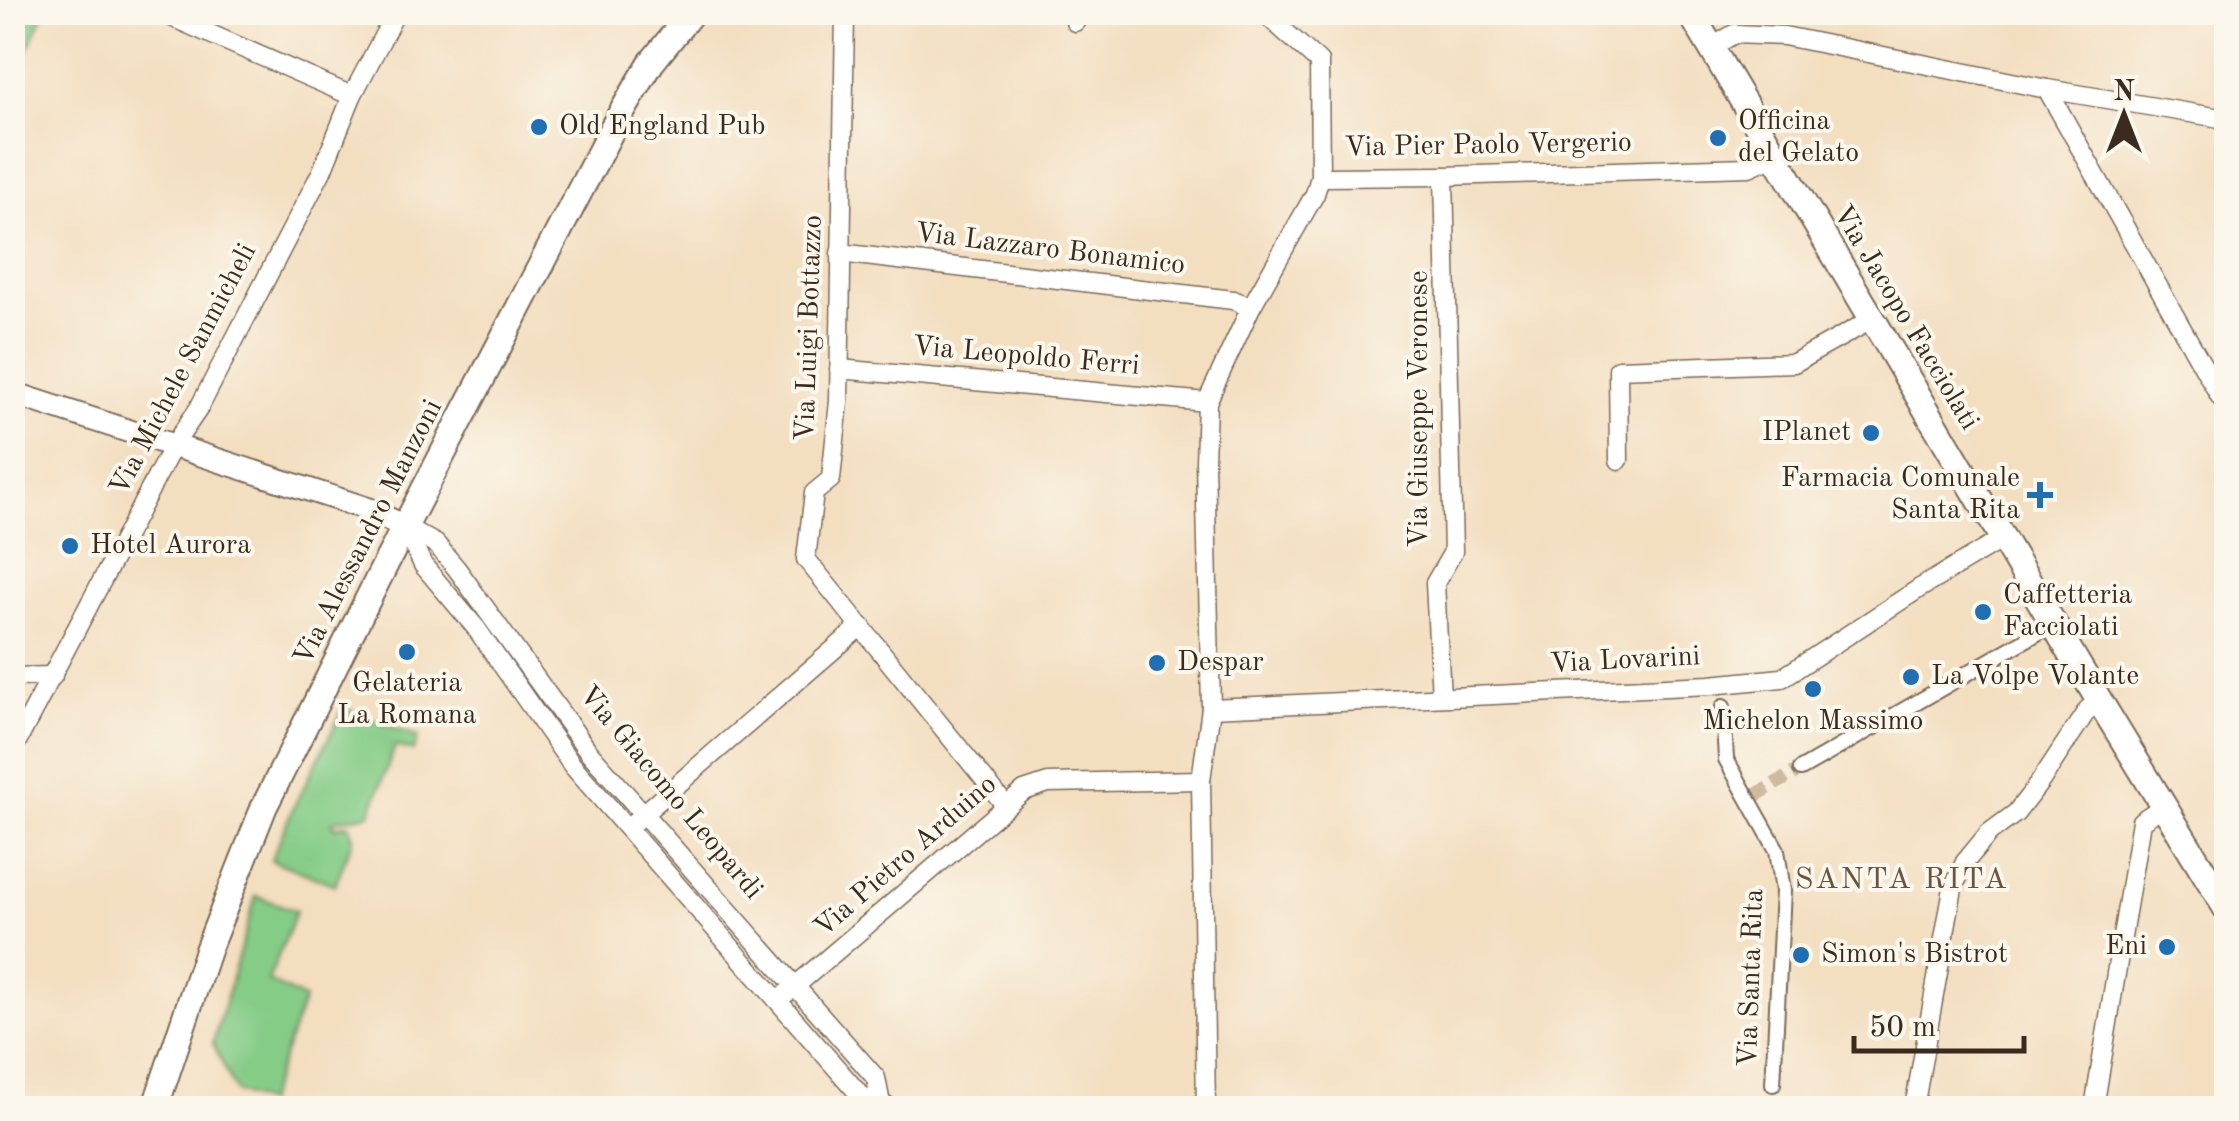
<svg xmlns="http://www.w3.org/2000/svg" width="2239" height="1121" font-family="'Old Standard TT',serif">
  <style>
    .green { fill: #85cc87; stroke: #607b52; stroke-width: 2.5 }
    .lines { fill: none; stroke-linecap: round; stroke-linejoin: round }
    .pedestrian-tunnel { stroke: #cebaa0; stroke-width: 14; stroke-dasharray: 14 7; stroke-linecap: butt }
    .pedestrian-casing { stroke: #7b6957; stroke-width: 18 }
    .minor-casing { stroke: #7b6957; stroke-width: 21 }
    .tertiary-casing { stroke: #7b6957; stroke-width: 26 }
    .secondary-casing { stroke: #7b6957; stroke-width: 29 }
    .pedestrian { stroke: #fff; stroke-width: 14 }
    .minor { stroke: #fff; stroke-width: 18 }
    .tertiary { stroke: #fff; stroke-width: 22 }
    .secondary { stroke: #fff; stroke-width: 25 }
    .poi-dot { fill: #1f6fb2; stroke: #fbf7ec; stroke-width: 4 }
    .labels { text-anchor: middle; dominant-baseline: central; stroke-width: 8; stroke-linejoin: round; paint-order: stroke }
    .poi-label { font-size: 28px; fill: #3b2a1e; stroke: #fbf7ec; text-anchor: start }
    .street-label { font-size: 28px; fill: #3b2a1e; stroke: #fbf7ec }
    .neighbourhood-label { font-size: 30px; letter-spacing: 2.5px; fill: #6d5441; stroke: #fbf7ec }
  </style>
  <rect width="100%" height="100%" fill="#fbf7ec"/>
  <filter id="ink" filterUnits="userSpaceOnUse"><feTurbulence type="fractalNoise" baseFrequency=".01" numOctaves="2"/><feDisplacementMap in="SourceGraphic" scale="20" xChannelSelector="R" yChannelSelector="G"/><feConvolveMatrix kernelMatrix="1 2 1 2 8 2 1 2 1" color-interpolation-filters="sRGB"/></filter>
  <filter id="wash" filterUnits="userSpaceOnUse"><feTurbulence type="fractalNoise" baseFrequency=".0048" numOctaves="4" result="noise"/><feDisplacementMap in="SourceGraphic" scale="40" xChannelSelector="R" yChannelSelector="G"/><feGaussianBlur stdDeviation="2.25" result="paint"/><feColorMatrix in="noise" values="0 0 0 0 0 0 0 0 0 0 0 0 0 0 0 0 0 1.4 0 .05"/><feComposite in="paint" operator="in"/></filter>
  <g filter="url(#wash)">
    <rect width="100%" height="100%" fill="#f3dec0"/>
    <!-- green -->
    <g class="green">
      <path d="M 13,12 L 44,13 L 13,83 L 12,13 Z"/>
      <path d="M 344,708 L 418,737 L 413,751 L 395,746 L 370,814 L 332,821 L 334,827 L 349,824 L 353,839 L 335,885 L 271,860 L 294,806 Z"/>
      <path d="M 256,896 L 296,911 L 268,981 L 304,999 L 266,1103 L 236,1092 L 213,1043 Z"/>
    </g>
  </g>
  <g filter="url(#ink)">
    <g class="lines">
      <!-- pedestrian-tunnel -->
      <path class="pedestrian-tunnel" d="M 1756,795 L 1801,769"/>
      <defs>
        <g id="pedestrian">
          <path d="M 1723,707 L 1726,759 L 1777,850 L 1783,891 L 1773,1084"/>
          <path d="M 1801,769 L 2041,631"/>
        </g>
        <g id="minor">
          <path d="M 160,12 L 352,96"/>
          <path d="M 845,12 L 839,401 L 831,479 L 814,493 L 806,559 L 1006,806"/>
          <path d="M 1075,22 L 1083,12"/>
          <path d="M 1712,47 L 1734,34 L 1784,36 L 2047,89 L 2226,119"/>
          <path d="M 2047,89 L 2221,398"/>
          <path d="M 1320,177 L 1444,176 L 1749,167 L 1774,156"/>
          <path d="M 840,253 L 1233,300 L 1251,307"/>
          <path d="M 839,369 L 1207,402"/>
          <path d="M 1619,460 L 1618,369 L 1794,363 L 1871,320"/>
          <path d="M 405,527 L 423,565 L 476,628 L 572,765 L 860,1095 L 890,1108"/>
          <path d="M 405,527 L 436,544 L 457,569 L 589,752 L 876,1078 L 881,1104"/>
          <path d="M 12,677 L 53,676"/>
          <path d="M 1441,697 L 1435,583 L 1453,552 L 1444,176"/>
          <path d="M 1211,708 L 1710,685 L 1782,678 L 1920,588 L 2002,539"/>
          <path d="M 12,751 L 173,446 L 199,408 L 322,171 L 352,96 L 396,12"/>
          <path d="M 634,822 L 861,626"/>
          <path d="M 787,993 L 1024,791 L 1048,783 L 1201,780"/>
          <path d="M 1206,1108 L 1201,780 L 1211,708 L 1205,462 L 1207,402 L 1251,307 L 1315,194 L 1320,177 L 1319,62 L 1263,12"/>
          <path d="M 1914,1108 L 1953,888 L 1965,862 L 1989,833 L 2016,813 L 2040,782 L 2088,709 L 2100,702"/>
          <path d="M 2094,1108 L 2141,821 L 2164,806"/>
        </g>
        <path id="tertiary" d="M 12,393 L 368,509 L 405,527"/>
        <g id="secondary">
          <path d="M 1690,12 L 2100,702 L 2226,908"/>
          <path d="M 155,1108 L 208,949 L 264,807 L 387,561 L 612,129 L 651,63 L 692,12"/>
        </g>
      </defs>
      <!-- pedestrian casing -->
      <use href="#pedestrian" class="pedestrian-casing"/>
      <!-- minor casing -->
      <use href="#minor" class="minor-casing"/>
      <!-- tertiary casing -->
      <use href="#tertiary" class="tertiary-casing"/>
      <!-- secondary casing -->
      <use href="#secondary" class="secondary-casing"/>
      <!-- pedestrian -->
      <use href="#pedestrian" class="pedestrian"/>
      <!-- minor -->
      <use href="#minor" class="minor"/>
      <!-- tertiary -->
      <use href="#tertiary" class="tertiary"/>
      <!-- secondary -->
      <use href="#secondary" class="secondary"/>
    </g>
  </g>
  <!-- markers -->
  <g class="poi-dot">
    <circle cx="539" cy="127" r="10"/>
    <circle cx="1718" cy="138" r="10"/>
    <circle cx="1871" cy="433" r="10"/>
    <path d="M2035 480h10v10h10v10h-10v10h-10v-10h-10v-10h10z"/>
    <circle cx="70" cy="546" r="10"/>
    <circle cx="1983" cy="612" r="10"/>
    <circle cx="407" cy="652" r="10"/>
    <circle cx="1157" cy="663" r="10"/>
    <circle cx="1911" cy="677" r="10"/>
    <circle cx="1813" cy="689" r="10"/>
    <circle cx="2167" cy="947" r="10"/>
    <circle cx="1801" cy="955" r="10"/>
  </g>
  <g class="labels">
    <!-- poi labels -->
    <g class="poi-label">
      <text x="1738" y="122">Officina<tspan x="1738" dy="32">del Gelato</tspan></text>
      <text x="559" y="127">Old England Pub</text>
      <text x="1851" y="433" text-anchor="end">IPlanet</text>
      <text x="2020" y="479" text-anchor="end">Farmacia Comunale<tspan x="2020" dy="32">Santa Rita</tspan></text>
      <text x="90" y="546">Hotel Aurora</text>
      <text x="2003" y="596">Caffetteria<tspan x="2003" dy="32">Facciolati</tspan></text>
      <text x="1177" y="663">Despar</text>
      <text x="1931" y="677">La Volpe Volante</text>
      <text x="407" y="684" text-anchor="middle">Gelateria<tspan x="407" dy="32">La Romana</tspan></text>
      <text x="1813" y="722" text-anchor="middle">Michelon Massimo</text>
      <text x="2147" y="947" text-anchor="end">Eni</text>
      <text x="1821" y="955">Simon's Bistrot</text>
    </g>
    <!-- street labels -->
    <g class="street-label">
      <text transform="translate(1488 146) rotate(-1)">Via Pier Paolo Vergerio</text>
      <text transform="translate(1050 250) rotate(7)">Via Lazzaro Bonamico</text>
      <text transform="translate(1905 318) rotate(59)">Via Jacopo Facciolati</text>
      <text transform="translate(810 328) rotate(-88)">Via Luigi Bottazzo</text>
      <text transform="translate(1026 357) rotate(5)">Via Leopoldo Ferri</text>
      <text transform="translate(184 370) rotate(-62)">Via Michele Sanmicheli</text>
      <text transform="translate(1420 409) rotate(-90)">Via Giuseppe Veronese</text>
      <text transform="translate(369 533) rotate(-63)">Via Alessandro Manzoni</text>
      <text transform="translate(1625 661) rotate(-3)">Via Lovarini</text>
      <text transform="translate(670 793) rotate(50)">Via Giacomo Leopardi</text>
      <text transform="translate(906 857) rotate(-41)">Via Pietro Arduino</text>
      <text transform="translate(1752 978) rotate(-88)">Via Santa Rita</text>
    </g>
    <!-- neighbourhood labels -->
    <g class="neighbourhood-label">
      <text x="1902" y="880">SANTA RITA</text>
    </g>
  </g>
  <!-- margin -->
  <rect width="2239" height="1121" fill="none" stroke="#fbf7ec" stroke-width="50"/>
  <!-- north arrow -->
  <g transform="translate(2124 115)" stroke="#fbf7ec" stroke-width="8" paint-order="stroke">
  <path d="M0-8L18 38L0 25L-18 38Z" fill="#3b2a1e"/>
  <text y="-15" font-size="28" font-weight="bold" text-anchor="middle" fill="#3b2a1e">N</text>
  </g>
  <!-- scale -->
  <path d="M1854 1036v15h170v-15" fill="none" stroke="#3b2a1e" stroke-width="5"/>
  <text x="1869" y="1036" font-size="30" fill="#3b2a1e" stroke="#fbf7ec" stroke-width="8" paint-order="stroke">50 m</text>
</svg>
